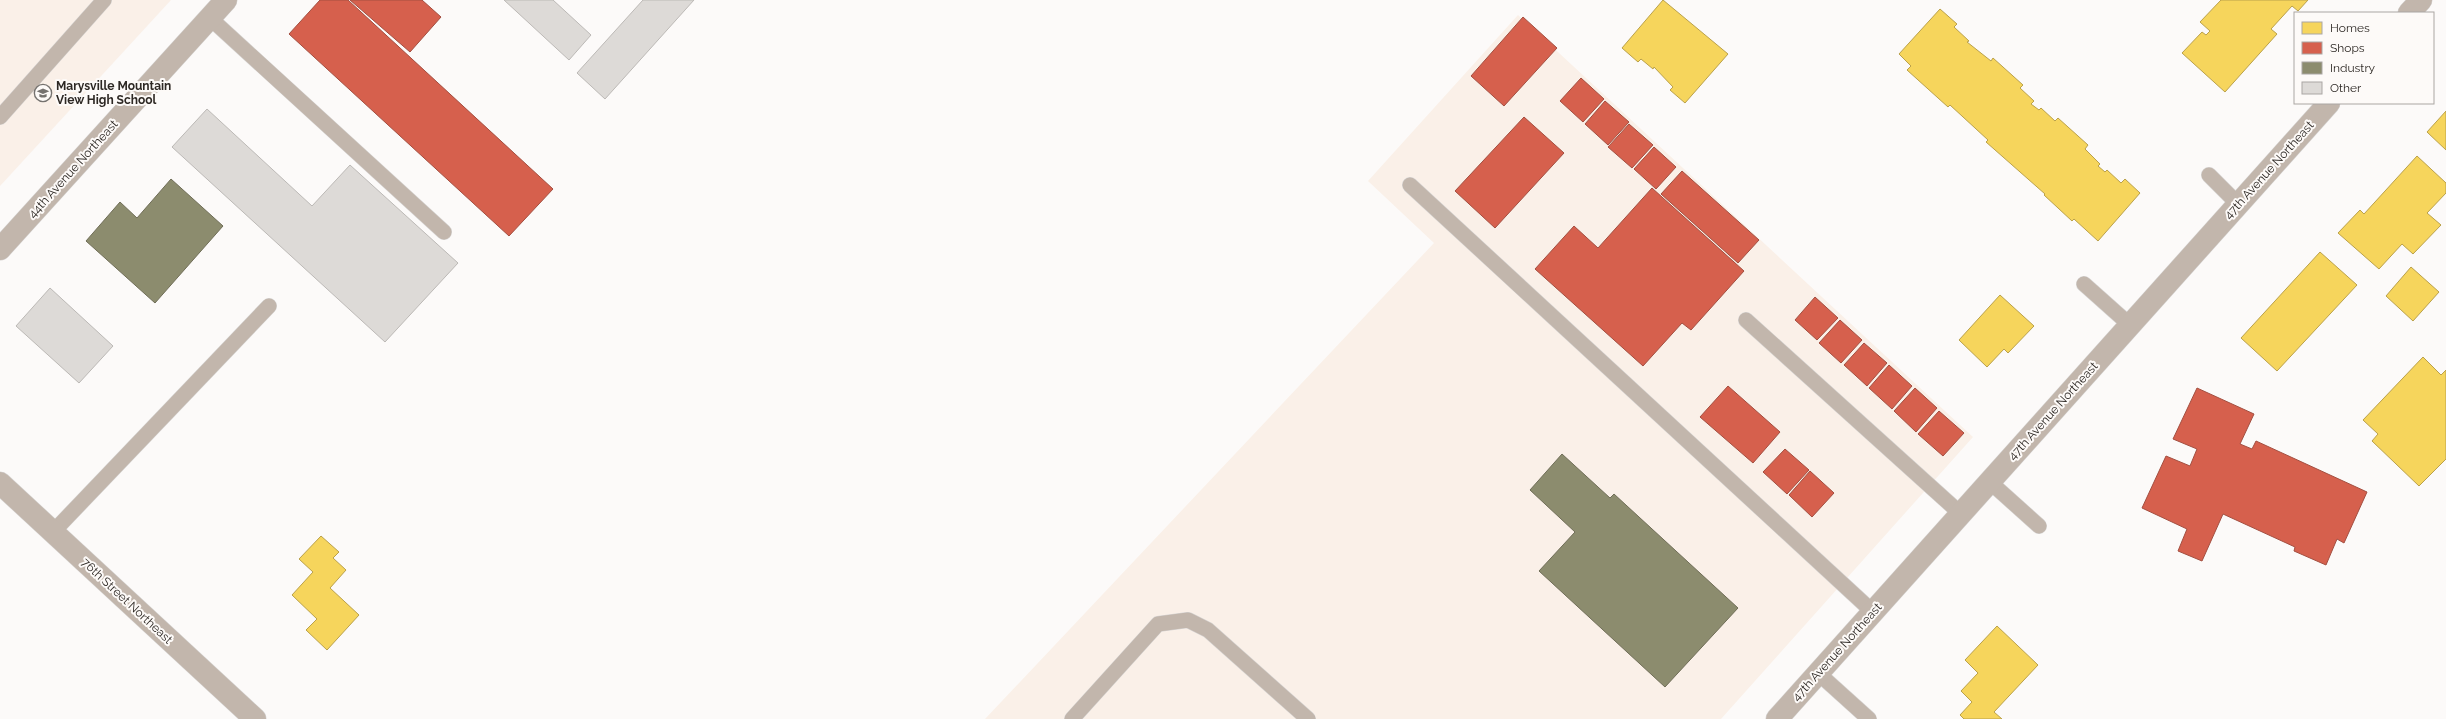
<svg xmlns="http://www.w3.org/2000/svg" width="2446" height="719" font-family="Raleway,sans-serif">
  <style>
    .built { fill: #faf0e8 }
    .homes { fill: #f6d55c; stroke: #baa14b }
    .shops { fill: #d6604d; stroke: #a34f41 }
    .industry { fill: #8c8c6e; stroke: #706e58 }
    .building { fill: #dddad7; stroke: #bcb9b6 }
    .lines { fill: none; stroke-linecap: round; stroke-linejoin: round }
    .service-casing { stroke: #d6d4d3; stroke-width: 16 }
    .minor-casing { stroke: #d6d4d3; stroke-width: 23 }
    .tertiary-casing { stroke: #d6d4d3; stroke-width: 23 }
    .service { stroke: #c2b6ac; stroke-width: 15 }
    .minor { stroke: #c2b6ac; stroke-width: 22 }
    .tertiary { stroke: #c2b6ac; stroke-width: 22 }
    .labels { text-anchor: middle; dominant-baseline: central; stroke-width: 4; stroke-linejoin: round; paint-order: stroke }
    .poi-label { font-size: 12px; font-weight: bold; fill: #2d2824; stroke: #fdfaf8; text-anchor: start }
    .street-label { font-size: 12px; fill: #2d2824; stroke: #fdfaf8 }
  </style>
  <rect width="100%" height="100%" fill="#fcfaf9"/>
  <!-- built -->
  <g class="built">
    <path d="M 0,0 L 171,0 L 0,186 Z"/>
    <path d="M 1518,15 L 1973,437 L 1721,719 L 985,719 L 1434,243 L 1368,181 Z"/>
  </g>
  <!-- homes -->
  <g class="homes">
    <path d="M 1663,0 L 1728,54 L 1685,103 L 1670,90 L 1673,87 L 1654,67 L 1653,69 L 1641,59 L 1638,62 L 1622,48 Z"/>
    <path d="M 2221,0 L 2308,0 L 2298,11 L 2292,6 L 2271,29 L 2277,34 L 2225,92 L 2182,53 L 2202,32 L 2206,35 L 2210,31 L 2200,22 Z"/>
    <path d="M 1940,9 L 1957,24 L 1954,27 L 1969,41 L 1967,42 L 1991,61 L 1993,58 L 2023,85 L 2020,88 L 2034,101 L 2031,104 L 2039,110 L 2041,108 L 2055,121 L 2058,118 L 2088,145 L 2085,149 L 2100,164 L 2098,166 L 2105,172 L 2107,170 L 2121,183 L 2125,179 L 2140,193 L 2098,241 L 2074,219 L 2072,221 L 2044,195 L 2045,194 L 1986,142 L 1988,140 L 1950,105 L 1948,107 L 1907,70 L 1911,66 L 1899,54 Z"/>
    <path d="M 2446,111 L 2446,150 L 2427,132 Z"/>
    <path d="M 2417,156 L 2446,183 L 2446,193 L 2427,213 L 2441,225 L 2413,254 L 2402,244 L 2379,269 L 2338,233 L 2360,210 L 2364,214 Z"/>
    <path d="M 2320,252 L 2357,285 L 2277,371 L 2241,338 Z"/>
    <path d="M 2411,267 L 2439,292 L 2413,321 L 2386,296 Z"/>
    <path d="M 2000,295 L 2034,326 L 2008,353 L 2004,349 L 1987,367 L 1959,340 Z"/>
    <path d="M 2423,357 L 2441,375 L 2446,370 L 2446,459 L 2419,486 L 2372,441 L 2378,434 L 2363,420 Z"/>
    <path d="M 321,536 L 339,552 L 333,558 L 346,570 L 330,588 L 359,615 L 327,650 L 306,630 L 317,619 L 292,595 L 313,572 L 299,559 Z"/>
    <path d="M 1997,626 L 2038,665 L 1994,712 L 2002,719 L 1964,719 L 1960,715 L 1972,702 L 1961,691 L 1978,673 L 1965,660 Z"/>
  </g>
  <!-- shops -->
  <g class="shops">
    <path d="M 320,0 L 348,0 L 553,189 L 509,236 L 289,34 Z"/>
    <path d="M 350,0 L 422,0 L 441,17 L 410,52 Z"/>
    <path d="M 1523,17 L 1557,48 L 1504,106 L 1471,76 Z"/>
    <path d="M 1581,78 L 1604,99 L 1583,122 L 1560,101 Z"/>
    <path d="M 1605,101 L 1629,122 L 1608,145 L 1585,124 Z"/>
    <path d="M 1524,117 L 1564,153 L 1495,228 L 1455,191 Z"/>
    <path d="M 1629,124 L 1653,145 L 1632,168 L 1608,147 Z"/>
    <path d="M 1654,147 L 1676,167 L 1656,189 L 1634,169 Z"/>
    <path d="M 1682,171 L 1759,240 L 1738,263 L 1661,194 Z"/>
    <path d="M 1652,188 L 1744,271 L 1691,330 L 1682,323 L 1643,366 L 1535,269 L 1574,226 L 1598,248 Z"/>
    <path d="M 1815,297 L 1838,318 L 1817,340 L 1795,320 Z"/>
    <path d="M 1840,320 L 1862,340 L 1841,363 L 1819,343 Z"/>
    <path d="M 1864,343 L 1887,363 L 1867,386 L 1844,365 Z"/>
    <path d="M 1889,365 L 1912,386 L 1892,409 L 1869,388 Z"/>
    <path d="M 1728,386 L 1780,432 L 1753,463 L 1700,417 Z"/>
    <path d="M 1915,388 L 1937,408 L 1916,432 L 1894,411 Z"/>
    <path d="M 2197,388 L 2254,414 L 2240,444 L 2252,449 L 2256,441 L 2367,492 L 2344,543 L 2337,539 L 2326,565 L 2294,551 L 2295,547 L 2223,514 L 2202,561 L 2178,551 L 2187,529 L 2142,508 L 2166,456 L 2190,466 L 2197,449 L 2173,439 Z"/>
    <path d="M 1939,411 L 1964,433 L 1943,456 L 1918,434 Z"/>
    <path d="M 1785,449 L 1809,470 L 1787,494 L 1763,472 Z"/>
    <path d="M 1810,471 L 1834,493 L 1812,517 L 1789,495 Z"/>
  </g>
  <!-- industry -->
  <g class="industry">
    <path d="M 171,179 L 223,226 L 155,303 L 86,241 L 120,202 L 137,218 Z"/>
    <path d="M 1562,454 L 1610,498 L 1614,494 L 1738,608 L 1665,687 L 1539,571 L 1575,532 L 1530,490 Z"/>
  </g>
  <!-- building -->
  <g class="building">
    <path d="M 504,0 L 553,0 L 591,35 L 569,60 Z"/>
    <path d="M 643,0 L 694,0 L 605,99 L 577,73 Z"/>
    <path d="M 207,109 L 312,206 L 350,165 L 458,263 L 385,342 L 172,147 Z"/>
    <path d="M 50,288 L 113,346 L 79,383 L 16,326 Z"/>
  </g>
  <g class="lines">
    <defs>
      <g id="service">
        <path d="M 210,18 L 444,232"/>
        <path d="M 0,117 L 104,0"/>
        <path d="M 2209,175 L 2238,204"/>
        <path d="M 1410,185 L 1873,612"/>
        <path d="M 2084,284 L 2130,325"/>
        <path d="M 1746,320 L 1961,514"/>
        <path d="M 1990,482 L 2039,526"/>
        <path d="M 53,532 L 269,306"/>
        <path d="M 1818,673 L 1869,719"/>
        <path d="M 1072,719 L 1158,624 L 1188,620 L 1208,630 L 1308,719"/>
      </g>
      <path id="minor" d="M 0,249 L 226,0"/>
      <g id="tertiary">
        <path d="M 2409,13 L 2421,0"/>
        <path d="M 0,483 L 255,719"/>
        <path d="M 1777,719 L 2329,103"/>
      </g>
    </defs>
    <!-- service casing -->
    <use href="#service" class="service-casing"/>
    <!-- minor casing -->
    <use href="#minor" class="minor-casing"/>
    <!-- tertiary casing -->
    <use href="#tertiary" class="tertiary-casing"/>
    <!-- service -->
    <use href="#service" class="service"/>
    <!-- minor -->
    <use href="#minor" class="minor"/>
    <!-- tertiary -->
    <use href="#tertiary" class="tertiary"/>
  </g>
  <!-- icons -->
  <defs>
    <symbol id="school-ring" viewBox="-11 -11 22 22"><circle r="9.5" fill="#fdfaf8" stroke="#75726f" stroke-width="1.5"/><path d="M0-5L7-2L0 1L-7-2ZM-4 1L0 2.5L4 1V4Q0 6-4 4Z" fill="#75726f"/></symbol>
  </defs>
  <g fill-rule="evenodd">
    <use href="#school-ring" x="33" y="83" width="20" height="20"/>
  </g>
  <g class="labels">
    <!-- poi labels -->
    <g class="poi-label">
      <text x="56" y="86">Marysville Mountain<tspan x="56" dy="14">View High School</tspan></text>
    </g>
    <!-- street labels -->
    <g class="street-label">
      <text transform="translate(73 169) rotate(-48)">44th Avenue Northeast</text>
      <text transform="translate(2269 170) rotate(-48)">47th Avenue Northeast</text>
      <text transform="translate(2053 411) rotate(-48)">47th Avenue Northeast</text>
      <text transform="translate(127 601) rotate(43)">76th Street Northeast</text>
      <text transform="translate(1837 652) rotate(-48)">47th Avenue Northeast</text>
    </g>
  </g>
  <!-- legend -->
  <rect x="2294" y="12" width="140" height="92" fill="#fdfaf8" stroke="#aaa6a3"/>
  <rect x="2302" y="22" width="20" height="12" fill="#f6d55c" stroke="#aaa6a3"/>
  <text x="2330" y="32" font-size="12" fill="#2d2824">Homes</text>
  <rect x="2302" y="42" width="20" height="12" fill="#d6604d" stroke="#aaa6a3"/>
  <text x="2330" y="52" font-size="12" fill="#2d2824">Shops</text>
  <rect x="2302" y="62" width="20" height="12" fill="#8c8c6e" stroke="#aaa6a3"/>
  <text x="2330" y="72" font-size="12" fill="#2d2824">Industry</text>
  <rect x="2302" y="82" width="20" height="12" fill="#dddad7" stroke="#aaa6a3"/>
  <text x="2330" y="92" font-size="12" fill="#2d2824">Other</text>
</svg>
